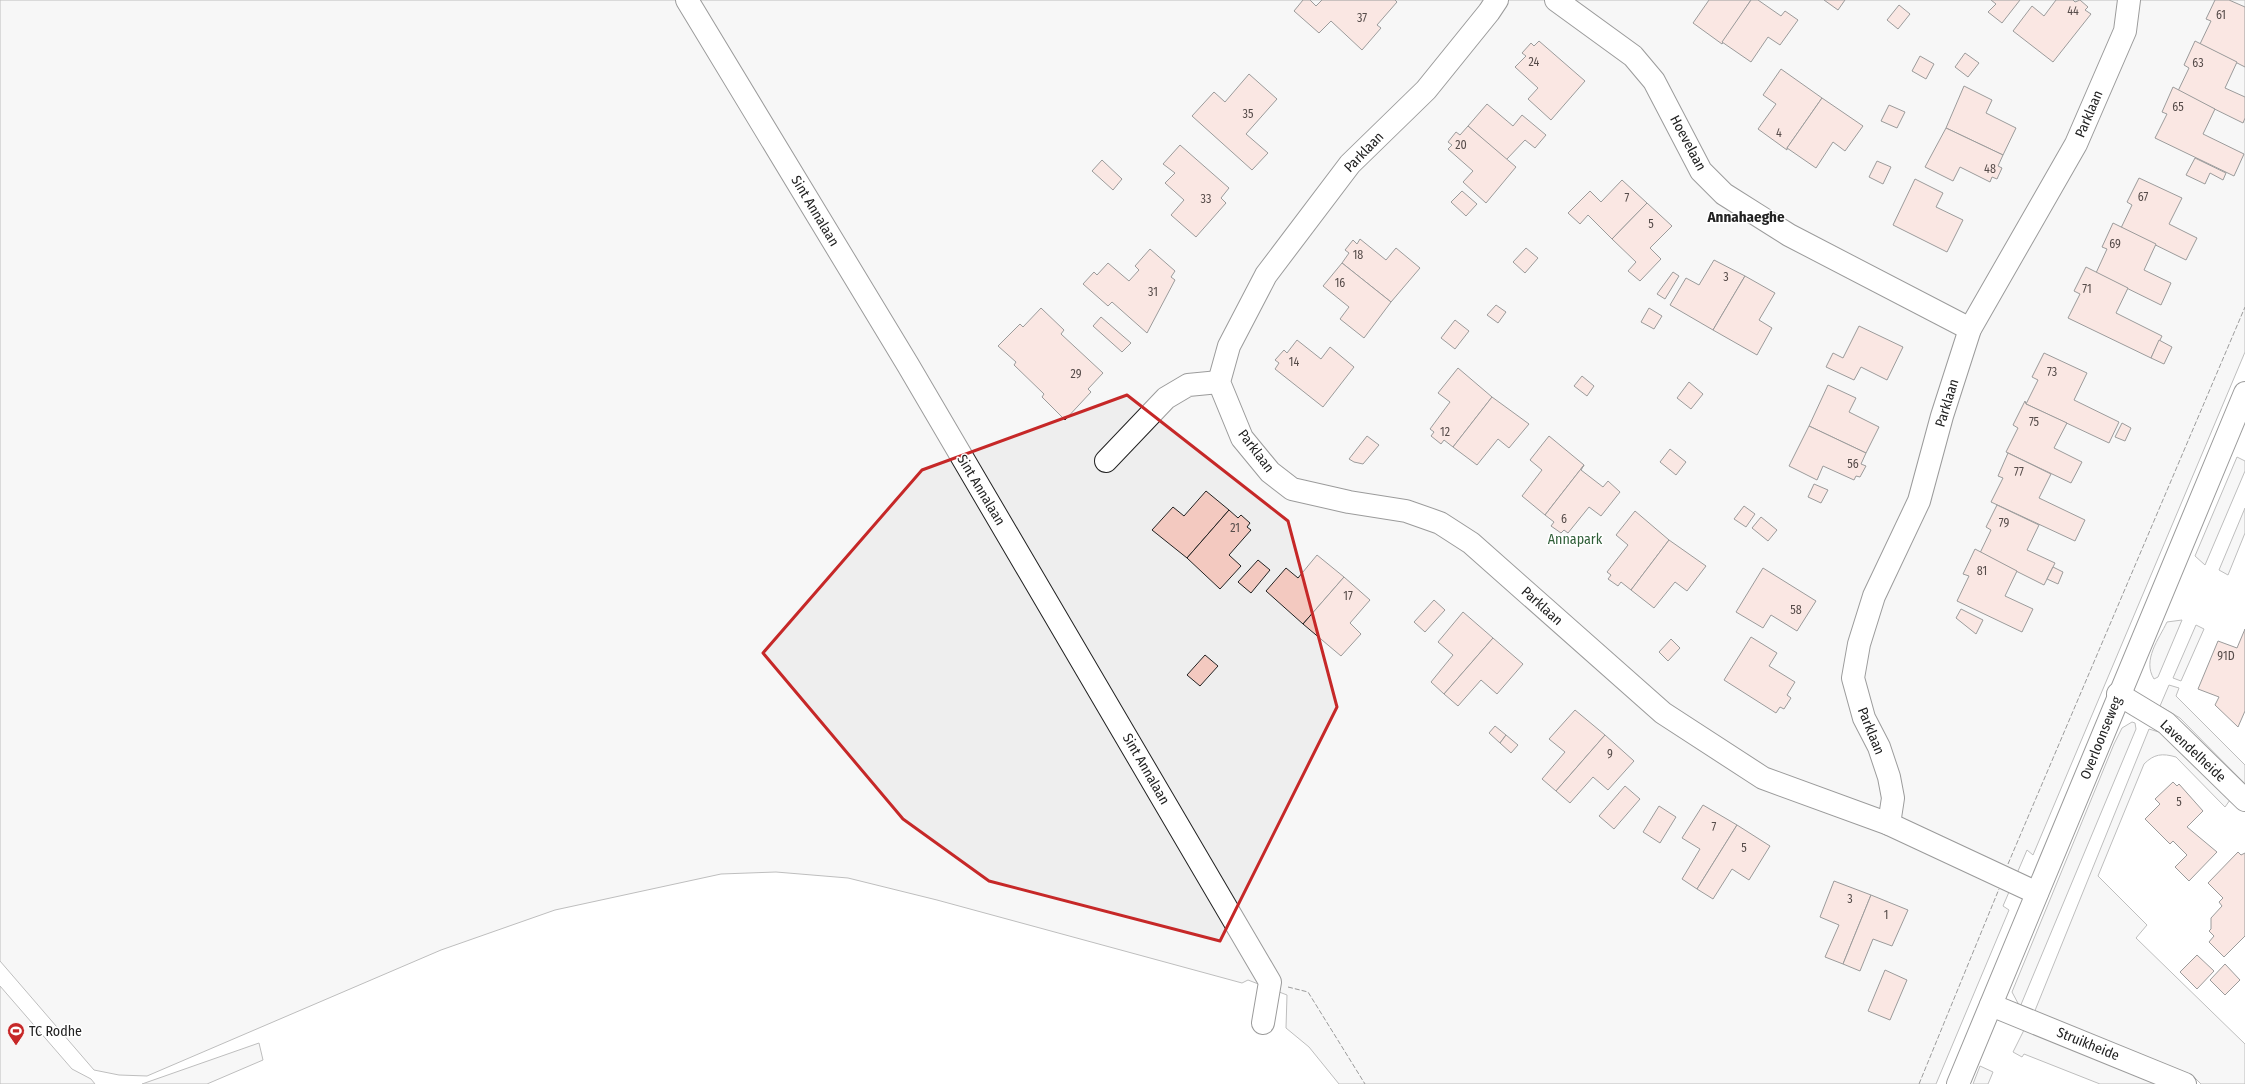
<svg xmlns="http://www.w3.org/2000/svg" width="2245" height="1084" font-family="'Fira Sans Condensed',sans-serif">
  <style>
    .green { fill: #eee; stroke: #6f6f6f }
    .building { fill: #f3c9c0; stroke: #222 }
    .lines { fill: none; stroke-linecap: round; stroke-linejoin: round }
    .minor-casing { stroke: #222; stroke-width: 24 }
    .minor { stroke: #fff; stroke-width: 22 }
    .fence { stroke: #222; stroke-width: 1; stroke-dasharray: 5 2; stroke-linecap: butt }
    .marked { fill: none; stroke: #c62828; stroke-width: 3; stroke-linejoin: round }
    .labels { text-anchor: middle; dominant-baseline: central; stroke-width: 3; stroke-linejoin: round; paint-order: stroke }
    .number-label { font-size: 12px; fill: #564c4a }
    .street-label { font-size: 14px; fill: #222; stroke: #fff }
    .park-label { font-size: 14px; fill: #2f5e38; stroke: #fff }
    .poi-label { font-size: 14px; fill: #222; stroke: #fff; text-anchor: start }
    .neighbourhood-label { font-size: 15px; font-weight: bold; fill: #222; stroke: #fff }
  </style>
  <rect width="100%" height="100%" fill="#fff"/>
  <!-- green -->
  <g class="green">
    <path d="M 0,0 L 2245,0 L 2245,352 L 2033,855 L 2027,850 L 2003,906 L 2009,910 L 1936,1084 L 1339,1084 L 1309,1047 L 1286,1028 L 1287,995 L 1248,980 L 1242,983 L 937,900 L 848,878 L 776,872 L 721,874 L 555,910 L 441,950 L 147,1076 L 119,1075 L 94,1070 L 0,961 Z"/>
    <path d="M 2237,457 L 2245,461 L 2245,471 L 2205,565 L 2195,556 Z"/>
    <path d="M 2245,508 L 2245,533 L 2228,575 L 2219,570 Z"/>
    <path d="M 2182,620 L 2158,677 L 2154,679 C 2142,660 2159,639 2167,622 Z"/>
    <path d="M 2196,625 L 2204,629 L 2181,681 L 2173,678 Z"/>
    <path d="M 2169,685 L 2179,688 L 2176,696 L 2245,765 L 2245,784 L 2180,718 L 2160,706 Z"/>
    <path d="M 2132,722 L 2135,723 L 2136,729 L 2020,1007 L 2012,992 L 2114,744 L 2122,728 Z"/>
    <path d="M 2149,729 L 2162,733 L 2230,800 L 2225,807 L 2176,757 C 2162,753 2154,754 2144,764 L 2098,876 L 2147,925 L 2136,938 L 2245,1044 L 2245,1084 L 2201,1084 L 2192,1075 L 2034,1013 Z"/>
    <path d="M 0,986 L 72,1069 L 91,1079 L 95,1084 L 0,1084 Z"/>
    <path d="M 2024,1030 L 2163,1084 L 2100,1084 L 2024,1054 L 2022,1057 L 2013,1052 Z"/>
    <path d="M 259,1043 L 263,1060 L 207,1084 L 142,1084 Z"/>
    <path d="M 1980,1066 L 1993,1072 L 1988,1084 L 1973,1084 Z"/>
  </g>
  <!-- building -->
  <g class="building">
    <path d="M 1303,0 L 1310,0 L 1316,6 L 1322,0 L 1395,0 L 1397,2 L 1377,25 L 1381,28 L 1362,50 L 1331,21 L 1319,33 L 1294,11 Z"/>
    <path d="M 1709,0 L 1751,0 L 1722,44 L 1693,23 Z"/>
    <path d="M 1751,0 L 1758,0 L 1781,16 L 1785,11 L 1798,20 L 1780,45 L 1768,37 L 1751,62 L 1722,42 Z"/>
    <path d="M 1824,0 L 1845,0 L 1838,10 Z"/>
    <path d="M 1991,0 L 2020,0 L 2002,23 L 1988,12 L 1996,4 Z"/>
    <path d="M 2056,0 L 2073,0 L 2075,2 L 2080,0 L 2088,7 L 2085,10 L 2091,14 L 2053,62 L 2013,31 L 2032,6 L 2044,16 Z"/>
    <path d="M 2215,0 L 2229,0 L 2245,7 L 2245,67 L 2200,44 L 2211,21 L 2206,19 Z"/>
    <path d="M 1899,5 L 1910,14 L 1898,29 L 1887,20 Z"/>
    <path d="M 1539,41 L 1585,81 L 1551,120 L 1528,99 L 1538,88 L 1515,67 L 1526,56 L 1522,53 L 1531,43 L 1534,46 Z"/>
    <path d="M 2195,41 L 2237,62 L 2225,88 L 2245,97 L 2245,118 L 2243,123 L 2178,91 L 2189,68 L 2184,65 Z"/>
    <path d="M 1965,53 L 1979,63 L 1968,77 L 1955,67 Z"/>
    <path d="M 1920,56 L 1934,64 L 1926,79 L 1912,71 Z"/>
    <path d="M 1781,69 L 1822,98 L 1787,148 L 1787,150 L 1758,129 L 1776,104 L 1763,95 Z"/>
    <path d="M 1249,74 L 1277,99 L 1246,134 L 1268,153 L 1252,170 L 1192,116 L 1214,92 L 1225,102 Z"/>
    <path d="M 1964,86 L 1992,100 L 1986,113 L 2016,128 L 2003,155 L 1946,128 Z"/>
    <path d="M 2173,87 L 2215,109 L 2203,134 L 2244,154 L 2234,176 L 2155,138 L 2167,114 L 2162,112 Z"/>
    <path d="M 1822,98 L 1863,126 L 1845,151 L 1833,142 L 1816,168 L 1787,148 Z"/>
    <path d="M 1487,104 L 1513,126 L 1522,115 L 1546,135 L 1535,148 L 1525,140 L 1506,160 L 1468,126 Z"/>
    <path d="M 1889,105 L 1905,112 L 1897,128 L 1881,121 Z"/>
    <path d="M 1468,126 L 1516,167 L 1486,203 L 1463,182 L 1473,171 L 1448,149 L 1452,145 L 1448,142 L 1456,132 L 1460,135 Z"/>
    <path d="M 1946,128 L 2003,155 L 1998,166 L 2002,168 L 1997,179 L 1992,177 L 1990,182 L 1960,167 L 1953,181 L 1925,167 Z"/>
    <path d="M 1180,145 L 1229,188 L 1221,198 L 1226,203 L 1196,237 L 1171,215 L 1184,200 L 1165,183 L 1175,173 L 1163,164 Z"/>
    <path d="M 2195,158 L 2226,173 L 2223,180 L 2210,173 L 2205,184 L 2186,175 Z"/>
    <path d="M 1102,160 L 1122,179 L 1113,190 L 1092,171 Z"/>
    <path d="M 1877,161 L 1891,167 L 1883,184 L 1869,177 Z"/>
    <path d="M 2139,178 L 2182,198 L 2169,224 L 2197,238 L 2186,260 L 2121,228 L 2132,205 L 2127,202 Z"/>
    <path d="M 1915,179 L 1943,193 L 1936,207 L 1963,220 L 1947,252 L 1893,225 Z"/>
    <path d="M 1622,180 L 1647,203 L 1612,239 L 1588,215 L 1580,224 L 1568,213 L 1590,191 L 1601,202 Z"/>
    <path d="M 1462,191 L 1477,204 L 1466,216 L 1451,202 Z"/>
    <path d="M 1647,203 L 1672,226 L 1650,248 L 1661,259 L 1640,281 L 1628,271 L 1636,262 L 1612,239 Z"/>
    <path d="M 2113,223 L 2156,244 L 2144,270 L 2171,283 L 2161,305 L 2096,273 L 2107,249 L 2102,247 Z"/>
    <path d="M 1360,239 L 1386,260 L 1396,248 L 1420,268 L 1391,302 L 1342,263 L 1349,253 L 1345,250 L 1353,240 L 1357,244 Z"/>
    <path d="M 1526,248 L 1538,258 L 1525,273 L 1513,262 Z"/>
    <path d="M 1150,249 L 1175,271 L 1171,277 L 1175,280 L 1147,333 L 1112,302 L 1108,306 L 1083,284 L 1094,272 L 1097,275 L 1108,263 L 1129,281 L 1139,270 L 1135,266 Z"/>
    <path d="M 1714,260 L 1745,276 L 1713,330 L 1670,305 L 1686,278 L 1699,285 Z"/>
    <path d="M 1342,263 L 1391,302 L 1364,338 L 1340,319 L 1349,307 L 1323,286 Z"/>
    <path d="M 2086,267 L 2128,288 L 2116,313 L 2162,336 L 2151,358 L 2068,318 L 2080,294 L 2074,291 Z"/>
    <path d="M 1673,272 L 1679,276 L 1665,299 L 1657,294 Z"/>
    <path d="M 1745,276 L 1775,293 L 1759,320 L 1772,328 L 1757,355 L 1713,330 Z"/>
    <path d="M 1496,305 L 1506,312 L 1498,323 L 1487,315 Z"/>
    <path d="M 1041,308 L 1064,330 L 1061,334 L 1103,373 L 1088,389 L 1091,392 L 1065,420 L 1042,397 L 1044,394 L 1014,365 L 1016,362 L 998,346 L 1020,324 L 1023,327 Z"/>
    <path d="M 1649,308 L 1662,316 L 1654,329 L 1641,322 Z"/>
    <path d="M 1101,317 L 1131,343 L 1122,352 L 1093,326 Z"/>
    <path d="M 1455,320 L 1469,331 L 1455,349 L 1441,338 Z"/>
    <path d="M 1859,326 L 1903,347 L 1887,380 L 1861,367 L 1854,380 L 1826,367 L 1833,353 L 1843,358 Z"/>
    <path d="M 1297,340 L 1321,359 L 1330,347 L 1354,367 L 1323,407 L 1275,369 L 1279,363 L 1275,360 L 1284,350 L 1287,353 Z"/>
    <path d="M 2159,340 L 2172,347 L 2164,364 L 2151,358 Z"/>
    <path d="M 2044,353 L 2087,373 L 2074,400 L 2119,422 L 2109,443 L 2026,404 L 2038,380 L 2032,377 Z"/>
    <path d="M 1458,368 L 1492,397 L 1453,447 L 1444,440 L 1441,444 L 1431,436 L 1434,432 L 1430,429 L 1450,402 L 1438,393 Z"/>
    <path d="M 1582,376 L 1594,386 L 1587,396 L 1574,386 Z"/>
    <path d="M 1689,382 L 1703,394 L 1691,409 L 1677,398 Z"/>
    <path d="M 1828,385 L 1856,398 L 1849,412 L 1879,427 L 1866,453 L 1809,426 Z"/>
    <path d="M 1492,397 L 1529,424 L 1509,448 L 1498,439 L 1477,465 L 1453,447 Z"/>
    <path d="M 2025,401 L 2026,404 L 2067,423 L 2054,448 L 2082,462 L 2071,483 L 2006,452 L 2018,428 L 2013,425 Z"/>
    <path d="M 2122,423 L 2131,428 L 2125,441 L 2115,437 Z"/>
    <path d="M 1809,426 L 1866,453 L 1861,464 L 1866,466 L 1860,477 L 1856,476 L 1854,480 L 1823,466 L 1817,480 L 1789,466 Z"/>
    <path d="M 1367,436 L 1379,445 L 1363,464 L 1354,462 L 1349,459 Z"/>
    <path d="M 1549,436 L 1584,465 L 1545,515 L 1522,496 L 1542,470 L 1530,460 Z"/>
    <path d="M 1670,449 L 1686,462 L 1676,475 L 1660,462 Z"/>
    <path d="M 2008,453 L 2051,474 L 2039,498 L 2085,520 L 2075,541 L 1991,502 L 2003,478 L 1998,476 Z"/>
    <path d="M 1584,465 L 1581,470 L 1603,487 L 1608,481 L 1620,492 L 1601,516 L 1589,507 L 1568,533 L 1564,530 L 1561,533 L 1551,526 L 1554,522 L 1545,515 Z"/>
    <path d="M 1814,484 L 1828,490 L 1821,503 L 1808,497 Z"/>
    <path d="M 1206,491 L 1229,510 L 1187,558 L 1152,530 L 1173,507 L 1184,516 Z"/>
    <path d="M 1997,505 L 2039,525 L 2027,550 L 2055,563 L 2044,585 L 1980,553 L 1991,530 L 1986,527 Z"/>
    <path d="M 1744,506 L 1755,514 L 1746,527 L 1734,519 Z"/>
    <path d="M 1229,510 L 1238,518 L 1241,515 L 1250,523 L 1247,527 L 1251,530 L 1229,555 L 1241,566 L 1220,589 L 1187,558 Z"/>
    <path d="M 1635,511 L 1669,540 L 1631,590 L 1621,582 L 1618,586 L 1608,579 L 1611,575 L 1607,572 L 1628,545 L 1616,535 Z"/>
    <path d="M 1761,517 L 1777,530 L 1768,541 L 1752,528 Z"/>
    <path d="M 1669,540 L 1706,566 L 1687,591 L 1675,582 L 1654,608 L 1631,590 Z"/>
    <path d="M 1975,549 L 2017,571 L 2005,596 L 2033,609 L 2022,632 L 1957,601 L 1969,576 L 1963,574 Z"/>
    <path d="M 1317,555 L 1344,577 L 1303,624 L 1266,591 L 1286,568 L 1298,578 Z"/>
    <path d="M 1258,560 L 1270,570 L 1251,593 L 1238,582 Z"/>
    <path d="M 2053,567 L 2063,572 L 2058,584 L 2047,579 Z"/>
    <path d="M 1763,568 L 1816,601 L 1797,631 L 1771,615 L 1763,628 L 1736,612 Z"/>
    <path d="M 1344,577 L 1370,600 L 1350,623 L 1361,634 L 1341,656 L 1303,624 Z"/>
    <path d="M 1434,600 L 1445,610 L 1425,632 L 1414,622 Z"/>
    <path d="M 1961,609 L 1983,620 L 1976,634 L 1956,618 Z"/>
    <path d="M 1463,612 L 1493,638 L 1444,694 L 1431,682 L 1453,655 L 1438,642 Z"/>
    <path d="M 2245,629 L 2245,711 L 2238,727 L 2215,705 L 2219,697 L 2198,689 L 2218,641 L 2237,648 Z"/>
    <path d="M 1751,637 L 1777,653 L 1769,666 L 1795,682 L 1787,695 L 1791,698 L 1784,709 L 1780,707 L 1776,713 L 1724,680 Z"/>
    <path d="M 1493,638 L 1523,664 L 1497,694 L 1481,680 L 1458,706 L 1444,694 Z"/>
    <path d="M 1671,639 L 1680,648 L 1668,661 L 1659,652 Z"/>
    <path d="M 1205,655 L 1218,666 L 1200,686 L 1187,675 Z"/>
    <path d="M 1575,710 L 1605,735 L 1556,791 L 1542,779 L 1565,752 L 1549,739 Z"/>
    <path d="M 1495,726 L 1506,735 L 1500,743 L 1489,733 Z"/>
    <path d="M 1506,735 L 1518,745 L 1511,753 L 1500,743 Z"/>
    <path d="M 1605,735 L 1634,761 L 1608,790 L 1593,777 L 1570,803 L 1556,791 Z"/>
    <path d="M 2173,782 L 2177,786 L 2179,784 L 2203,811 L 2187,827 L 2217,852 L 2189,881 L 2175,867 L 2187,855 L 2173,841 L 2170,844 L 2145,819 L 2160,804 L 2155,799 Z"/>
    <path d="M 1625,786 L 1640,799 L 1614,829 L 1599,816 Z"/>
    <path d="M 1703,805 L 1737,825 L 1697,889 L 1682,879 L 1700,849 L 1682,838 Z"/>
    <path d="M 1659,806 L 1676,817 L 1660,843 L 1643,832 Z"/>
    <path d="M 1737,825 L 1770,846 L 1749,880 L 1732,869 L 1713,899 L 1697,889 Z"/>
    <path d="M 2238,852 L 2241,855 L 2245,853 L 2245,936 L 2224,957 L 2209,942 L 2214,936 L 2209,931 L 2211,929 L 2211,918 L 2222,906 L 2219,902 L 2223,898 L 2208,883 Z"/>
    <path d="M 1834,881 L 1871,895 L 1843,964 L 1825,957 L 1839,925 L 1820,917 Z"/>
    <path d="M 1871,895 L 1908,910 L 1892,946 L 1873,939 L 1860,971 L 1843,964 Z"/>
    <path d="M 2197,955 L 2214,971 L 2197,989 L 2180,972 Z"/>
    <path d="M 2225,964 L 2240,980 L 2225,995 L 2210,980 Z"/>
    <path d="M 1885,970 L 1907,980 L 1890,1020 L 1868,1011 Z"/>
  </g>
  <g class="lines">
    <defs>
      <g id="minor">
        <path d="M 687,0 L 908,365 L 1270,982 L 1263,1023"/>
        <path d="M 1497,0 L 1489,12 L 1426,90 L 1350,164 L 1266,275 L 1229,346 L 1219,382 L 1242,438 L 1270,472 L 1292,489 L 1349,502 L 1406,511 L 1440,523 L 1471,543 L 1663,713 L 1763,778 L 1889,824 L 2037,893"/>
        <path d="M 1556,0 L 1633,56 L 1654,81 L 1701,171 L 1724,194 L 1789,235 L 1970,329"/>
        <path d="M 1106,461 L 1166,398 L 1188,385 L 1219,382"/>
        <path d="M 2118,694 L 2166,723 L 2245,800"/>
        <path d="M 1889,824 L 1893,798 L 1889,777 L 1879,747 L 1864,718 L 1853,678 L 1859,644 L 1874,596 L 1919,501 L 1942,416 L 1970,329 L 2076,144 L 2125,31 L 2129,0"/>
        <path d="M 1991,1005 L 2185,1084"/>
        <path d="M 1958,1084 L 2245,393"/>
      </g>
    </defs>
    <!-- minor casing -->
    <use href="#minor" class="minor-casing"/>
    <!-- minor -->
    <use href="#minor" class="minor"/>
    <!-- fence -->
    <g class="fence">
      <path d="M 2008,864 L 2245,307"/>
      <path d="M 1288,987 L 1308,992 L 1365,1084"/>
      <path d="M 1919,1084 L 1999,889"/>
    </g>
  </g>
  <!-- marked area -->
  <path d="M0 0H2245V1084H0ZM 1127,395 L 1288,521 L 1337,707 L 1220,941 L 989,881 L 903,819 L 763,653 L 922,470 Z" fill="#fff" fill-opacity=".55" fill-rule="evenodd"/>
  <path class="marked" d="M 1127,395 L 1288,521 L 1337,707 L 1220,941 L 989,881 L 903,819 L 763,653 L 922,470 Z"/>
  <!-- icons -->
  <defs>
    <symbol id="stadium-pin" viewBox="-11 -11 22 30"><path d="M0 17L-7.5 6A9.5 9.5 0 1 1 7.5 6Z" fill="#c62828" stroke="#fff"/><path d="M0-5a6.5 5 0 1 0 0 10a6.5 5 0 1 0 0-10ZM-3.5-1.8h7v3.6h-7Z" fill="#fff"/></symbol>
  </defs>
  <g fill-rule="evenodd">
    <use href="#stadium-pin" x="6" y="1021" width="20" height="27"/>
  </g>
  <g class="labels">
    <!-- number labels -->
    <g class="number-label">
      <text x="2073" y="11">44</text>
      <text x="2221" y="15">61</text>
      <text x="1362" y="18">37</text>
      <text x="1534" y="62">24</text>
      <text x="2198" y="63">63</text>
      <text x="2178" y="107">65</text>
      <text x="1248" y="114">35</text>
      <text x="1779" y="133">4</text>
      <text x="1461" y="145">20</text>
      <text x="1990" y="169">48</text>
      <text x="2143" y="197">67</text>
      <text x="1627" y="198">7</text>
      <text x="1206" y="199">33</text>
      <text x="1651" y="224">5</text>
      <text x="2115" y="244">69</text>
      <text x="1358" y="255">18</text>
      <text x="1726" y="277">3</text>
      <text x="1340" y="283">16</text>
      <text x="2087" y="289">71</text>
      <text x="1153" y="292">31</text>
      <text x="1294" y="362">14</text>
      <text x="2052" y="372">73</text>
      <text x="1076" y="374">29</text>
      <text x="2034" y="422">75</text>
      <text x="1445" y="432">12</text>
      <text x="1853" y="464">56</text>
      <text x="2019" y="472">77</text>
      <text x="1564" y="519">6</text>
      <text x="2004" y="523">79</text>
      <text x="1235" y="528">21</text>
      <text x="1982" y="571">81</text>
      <text x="1348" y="596">17</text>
      <text x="1796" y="610">58</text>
      <text x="2226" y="656">91D</text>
      <text x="1610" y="754">9</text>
      <text x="2179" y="802">5</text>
      <text x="1714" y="827">7</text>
      <text x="1744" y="848">5</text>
      <text x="1850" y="899">3</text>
      <text x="1886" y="915">1</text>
    </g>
    <!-- street labels -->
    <g class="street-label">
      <text transform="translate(2089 114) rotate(-67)">Parklaan</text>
      <text transform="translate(1688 143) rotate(62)">Hoevelaan</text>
      <text transform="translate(1364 152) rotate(-46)">Parklaan</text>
      <text transform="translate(815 211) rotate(59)">Sint Annalaan</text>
      <text transform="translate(1947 403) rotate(-73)">Parklaan</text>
      <text transform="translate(1256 451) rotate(53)">Parklaan</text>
      <text transform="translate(981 490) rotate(59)">Sint Annalaan</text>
      <text transform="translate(1542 606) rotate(42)">Parklaan</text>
      <text transform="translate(1871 731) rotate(68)">Parklaan</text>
      <text transform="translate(2101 738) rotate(-68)">Overloonseweg</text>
      <text transform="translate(2193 751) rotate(43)">Lavendelheide</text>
      <text transform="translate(1146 769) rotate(60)">Sint Annalaan</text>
      <text transform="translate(2088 1044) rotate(22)">Struikheide</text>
    </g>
    <!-- park labels -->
    <g class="park-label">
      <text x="1575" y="539">Annapark</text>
    </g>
    <!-- poi labels -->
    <g class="poi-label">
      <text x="29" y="1031">TC Rodhe</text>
    </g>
    <!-- neighbourhood labels -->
    <g class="neighbourhood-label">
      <text x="1746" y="217">Annahaeghe</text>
    </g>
  </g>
</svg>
